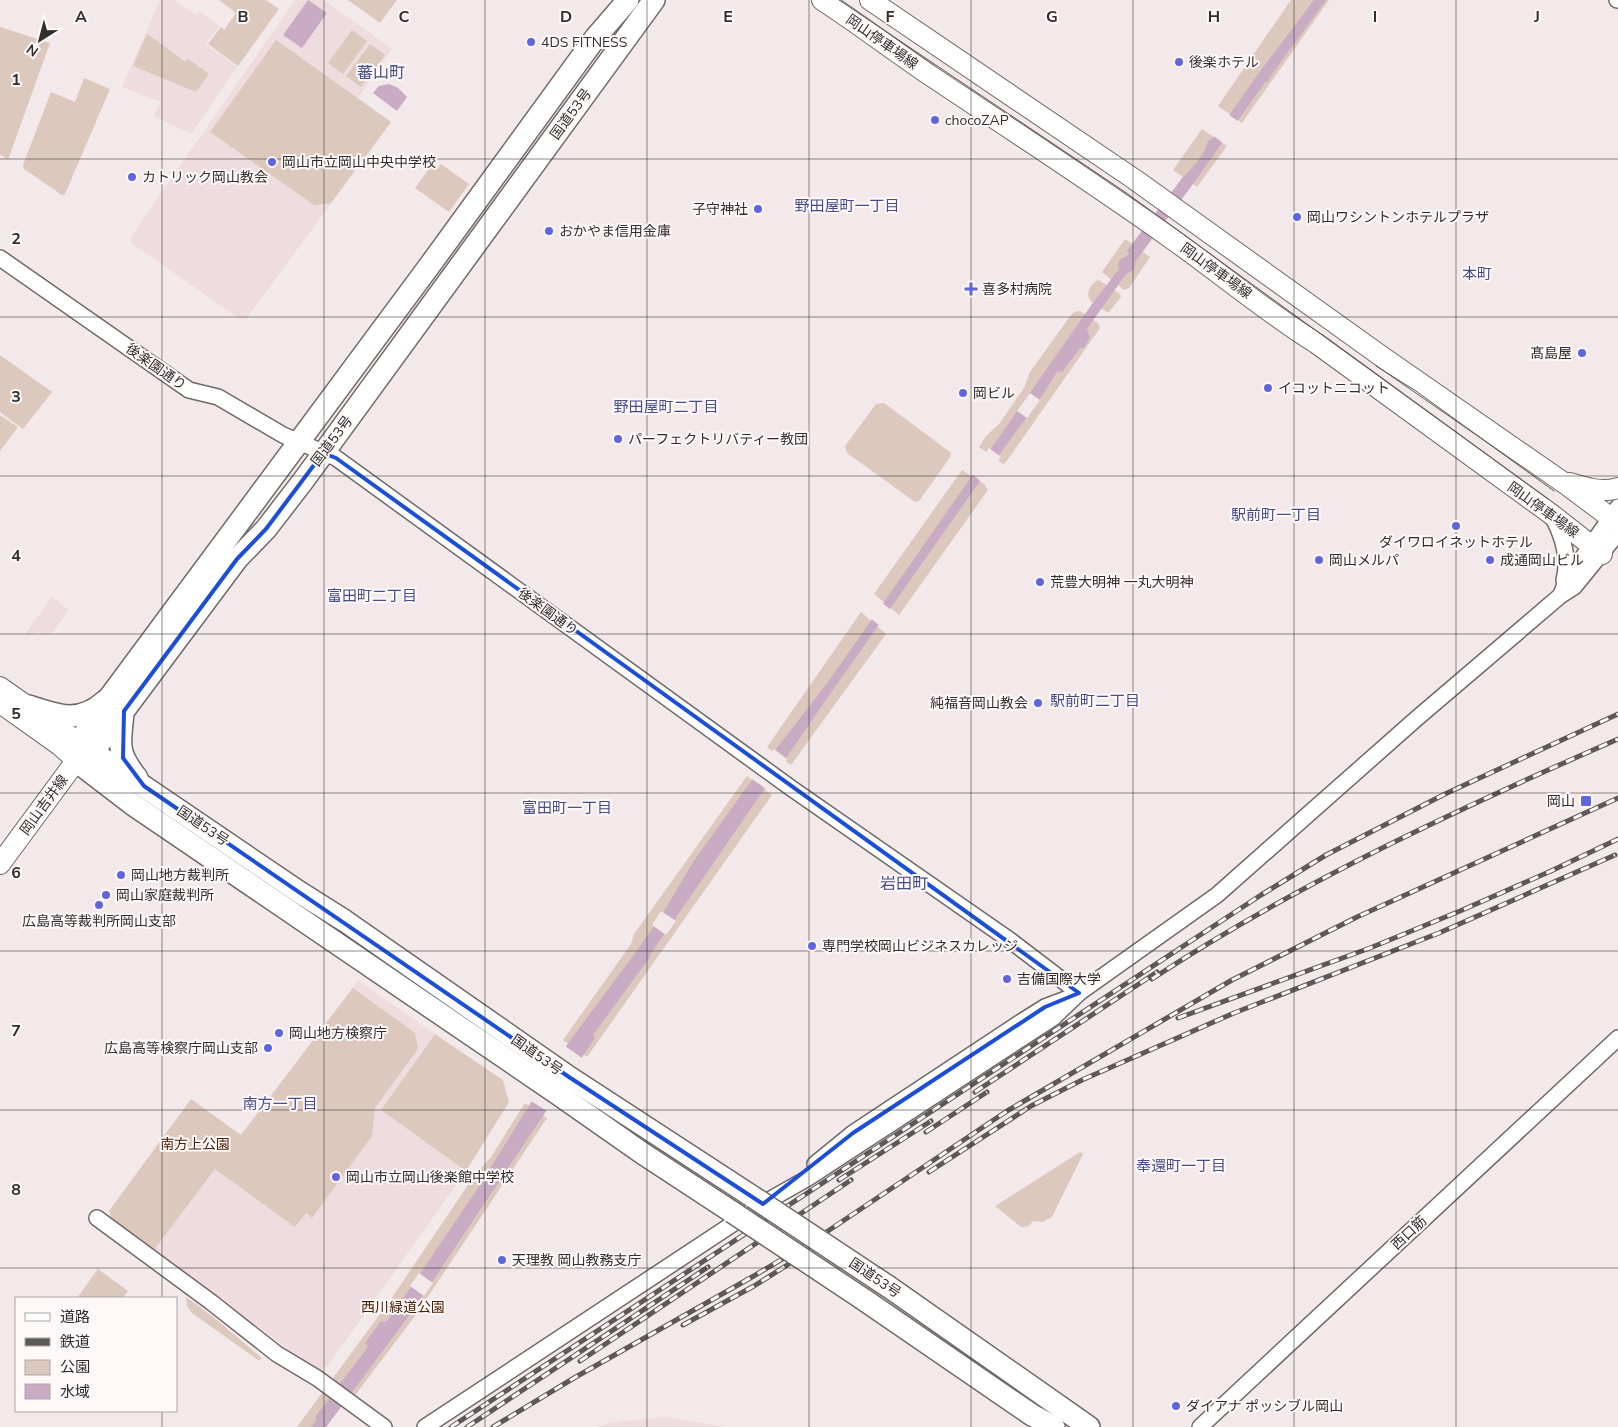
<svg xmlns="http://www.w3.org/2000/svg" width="1618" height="1427" font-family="'Nunito Sans','Noto Sans JP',sans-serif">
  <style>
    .built { fill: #efdcde }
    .green { fill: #dcc8bd }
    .water { fill: #c9acc3 }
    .pier { fill: #f3e9ea }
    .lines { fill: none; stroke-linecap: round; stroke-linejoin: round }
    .tertiary-casing { stroke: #706869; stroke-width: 18 }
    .secondary-casing { stroke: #706869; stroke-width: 20 }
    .primary-casing { stroke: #706869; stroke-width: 22 }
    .trunk-casing { stroke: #706869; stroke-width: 24 }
    .tertiary { stroke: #fff; stroke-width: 15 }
    .secondary { stroke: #fff; stroke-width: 18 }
    .primary { stroke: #fff; stroke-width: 20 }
    .trunk { stroke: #fff; stroke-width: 21 }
    .tram { stroke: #5e5959; stroke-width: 1 }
    .rail-casing { stroke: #5e5959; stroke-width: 5 }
    .rail { stroke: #fef8f8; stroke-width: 3; stroke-dasharray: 9; stroke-linecap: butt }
    .trunk-bridge-casing { stroke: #706869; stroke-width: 24; stroke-linecap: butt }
    .trunk-bridge { stroke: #fff; stroke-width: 21 }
    .marked { fill: none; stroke: #1d4ed8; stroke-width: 4; stroke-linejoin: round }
    .grid { fill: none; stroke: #322e2e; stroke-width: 1; stroke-opacity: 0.55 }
    .poi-dot { fill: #5f65dd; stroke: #fef8f8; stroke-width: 2 }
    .labels { text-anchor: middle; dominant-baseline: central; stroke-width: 4; stroke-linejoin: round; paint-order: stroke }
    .poi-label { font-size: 14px; fill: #322e2e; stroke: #fef8f8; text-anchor: start }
    .street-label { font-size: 14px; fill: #322e2e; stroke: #fef8f8 }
    .park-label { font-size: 14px; fill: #4b2005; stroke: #fef8f8 }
    .neighbourhood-label { font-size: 15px; fill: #464d8a; stroke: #fef8f8 }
    .quarter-label { font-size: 16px; fill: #464d8a; stroke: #fef8f8 }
    .grid-label { font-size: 16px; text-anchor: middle; font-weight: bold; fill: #322e2e; stroke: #fef8f8; stroke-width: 4; stroke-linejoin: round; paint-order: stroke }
  </style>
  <rect width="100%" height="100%" fill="#f3e9ea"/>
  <!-- built -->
  <g class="built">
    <path d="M 160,0 L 174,0 L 196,15 L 199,11 L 219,26 L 206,44 L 237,67 L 191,134 L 154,116 L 160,102 L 122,87 Z"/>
    <path d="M 295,0 L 324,0 L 392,49 L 358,98 L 391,122 L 246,319 L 240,319 L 131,243 L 130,238 Z"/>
    <path d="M 52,597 L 69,610 L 52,633 L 41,635 L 40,632 L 27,635 L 25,634 Z"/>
    <path d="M 358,980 L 435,1034 L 381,1110 L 466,1171 L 327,1367 L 325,1366 L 321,1370 L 318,1371 L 154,1250 Z"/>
    <path d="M 667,1417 L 724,1427 L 597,1427 L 612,1422 Z"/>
  </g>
  <!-- green -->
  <g class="green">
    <path d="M 219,0 L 266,0 L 279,9 L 238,66 L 208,44 L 221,27 L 224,30 L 236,13 Z"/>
    <path d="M 348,0 L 397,0 L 380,23 Z"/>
    <path d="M 1291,0 L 1329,0 L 1242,123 L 1218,106 Z"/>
    <path d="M 0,27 L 50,43 L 8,160 L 0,154 Z"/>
    <path d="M 352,30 L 367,41 L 343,74 L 328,63 Z"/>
    <path d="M 147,34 L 186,62 L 188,59 L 209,74 L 196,92 L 133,66 Z"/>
    <path d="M 276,40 L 391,122 L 331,203 L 314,205 L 210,132 Z"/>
    <path d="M 370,44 L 385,55 L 361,87 L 346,76 Z"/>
    <path d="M 84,78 L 110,89 L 65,194 L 62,195 L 24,169 L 23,165 L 51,92 L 75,102 Z"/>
    <path d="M 1202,129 L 1227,146 L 1197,187 L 1173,170 Z"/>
    <path d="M 441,164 L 469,184 L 449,212 L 415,188 L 432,165 L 437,169 Z"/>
    <path d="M 1125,239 L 1150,257 L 1129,288 L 1124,290 L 1102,272 Z"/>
    <path d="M 1099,280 L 1120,294 L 1121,297 L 1109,312 L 1107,312 C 1102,309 1093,305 1090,300 C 1085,292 1092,282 1099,280 Z"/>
    <path d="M 1080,311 L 1098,323 L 1100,328 L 1006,462 L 1003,464 L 979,447 L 986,436 L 999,424 L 1024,388 L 1030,372 L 1071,315 L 1074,312 Z"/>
    <path d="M 0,355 L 52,392 L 23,429 L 0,412 Z"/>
    <path d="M 884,403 L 950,452 L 951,456 L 919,501 L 915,502 L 847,453 L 845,446 L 876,404 Z"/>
    <path d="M 0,415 L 18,427 L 0,451 Z"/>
    <path d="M 962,470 L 984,484 L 988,490 L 899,615 L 874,594 Z"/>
    <path d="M 861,612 L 886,634 L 791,765 L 767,747 Z"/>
    <path d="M 747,776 L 772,795 L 587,1057 L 563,1040 L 631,944 L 634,934 Z"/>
    <path d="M 353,988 L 415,1033 L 418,1049 L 375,1108 L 372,1136 L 312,1218 L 306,1213 L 295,1227 L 215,1169 L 154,1250 L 112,1220 L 109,1211 L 191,1099 L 241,1135 Z"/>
    <path d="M 435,1034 L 503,1080 L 509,1102 L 466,1171 L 381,1110 Z"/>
    <path d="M 525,1103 L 547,1118 L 415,1316 L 356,1394 L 349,1402 L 341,1407 L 326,1427 L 297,1427 L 391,1299 L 474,1176 L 491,1157 Z"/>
    <path d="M 1080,1152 L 1083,1154 L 1052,1217 L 1042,1222 L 1033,1221 L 1029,1226 L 1021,1227 L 995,1206 Z"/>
    <path d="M 98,1269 L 128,1291 L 123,1298 L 77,1298 Z"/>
    <path d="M 186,1297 L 212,1316 L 262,1358 L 260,1360 L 258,1360 L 192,1313 L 187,1306 Z"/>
  </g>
  <!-- water -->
  <g class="water">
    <path d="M 308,0 L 327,13 L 302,48 L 283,35 Z"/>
    <path d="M 1314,0 L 1326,0 L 1270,77 L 1268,82 L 1266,81 L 1193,184 L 1135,262 L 1134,270 L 1126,274 L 1087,329 L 1090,338 L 1084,348 L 1080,348 L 1063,371 L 1057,372 L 1042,396 L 980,481 L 835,687 L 650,955 L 650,957 L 593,1035 L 595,1038 L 414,1309 L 326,1427 L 311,1427 L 317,1419 L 315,1417 L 368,1347 L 365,1343 L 381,1321 L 386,1322 L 396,1309 L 478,1188 L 566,1046 L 641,945 L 663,913 L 693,862 L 746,788 L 828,682 L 1092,304 L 1119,269 L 1118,264 L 1121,259 L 1127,256 L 1129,253 L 1127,251 L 1132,244 L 1183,177 C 1193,168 1205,154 1208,141 L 1214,137 L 1258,74 Z"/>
    <path d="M 389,84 L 398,88 L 407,97 L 397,111 L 373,93 L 379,86 Z"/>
  </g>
  <!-- pier -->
  <g class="pier">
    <path d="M 1229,115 L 1238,121 L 1223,143 L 1214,136 Z"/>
    <path d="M 1030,393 L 1040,400 L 1027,418 L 1017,411 Z"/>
    <path d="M 989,448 L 1001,457 L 982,482 L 970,473 Z"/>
    <path d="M 880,601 L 892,611 L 880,626 L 869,617 Z"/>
    <path d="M 774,749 L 787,759 L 766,789 L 752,779 Z"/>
    <path d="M 661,911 L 676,921 L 666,935 L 652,925 Z"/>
    <path d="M 565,1046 L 582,1058 L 547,1111 L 531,1101 Z"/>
    <path d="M 419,1273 L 433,1283 L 424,1296 L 410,1286 Z"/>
  </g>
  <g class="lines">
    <defs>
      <g id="tertiary">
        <path d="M 1617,0 L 1618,0"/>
        <path d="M 0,258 L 189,390 L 218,397 L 283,435 L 336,458 L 791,788 L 1011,941 L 1079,993"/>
        <path d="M 1552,516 C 1563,536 1570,557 1564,580"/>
        <path d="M 1561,595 L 1566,581 L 1618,507"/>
        <path d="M 815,1164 L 853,1133 L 1021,1022 L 1045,1007 L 1071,997"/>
        <path d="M 771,1199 L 808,1178 L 1053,1018 L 1079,993 L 1217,895 L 1416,719 L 1560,596 L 1574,587 L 1618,533"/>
        <path d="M 97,1218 L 211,1302 L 277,1354 L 317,1378 L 384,1427"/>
        <path d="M 425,1427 L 769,1200"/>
        <path d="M 1200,1427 L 1618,1038"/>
      </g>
      <g id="secondary">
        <path d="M 0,686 L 90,749"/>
        <path d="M 0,704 L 59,746 L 76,761"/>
      </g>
      <g id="primary">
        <path d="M 822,0 C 859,24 894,51 931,76 C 1012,130 1093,183 1172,239 C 1220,273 1266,312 1316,343 L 1551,514 L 1602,554"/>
        <path d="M 870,0 L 1134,179 L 1381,356 L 1567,485 L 1603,512 L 1618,525"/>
        <path d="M 1570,483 C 1586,488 1602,493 1618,488"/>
        <path d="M 0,864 L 76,761 L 89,754"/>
      </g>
      <g id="trunk">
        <path d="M 628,0 L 596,37 L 430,265 L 109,698 L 79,742 L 76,761 L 132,804 L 558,1094 L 642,1153 L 732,1212"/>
        <path d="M 654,0 L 303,481 L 266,529 L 237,559 L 93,752 L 299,892 L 345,921 L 569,1077 L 753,1197"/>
        <path d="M 29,706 C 58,716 80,724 105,701"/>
        <path d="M 123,713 C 120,745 116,751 137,778"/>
        <path d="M 889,1287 L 1089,1427"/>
        <path d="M 863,1299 L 1032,1415 L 1054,1427"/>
      </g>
    </defs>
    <!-- tertiary casing -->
    <use href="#tertiary" class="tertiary-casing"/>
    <!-- secondary casing -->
    <use href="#secondary" class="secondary-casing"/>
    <!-- primary casing -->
    <use href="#primary" class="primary-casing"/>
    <!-- trunk casing -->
    <use href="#trunk" class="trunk-casing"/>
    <!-- tertiary -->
    <use href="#tertiary" class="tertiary"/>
    <!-- secondary -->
    <use href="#secondary" class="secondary"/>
    <!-- primary -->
    <use href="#primary" class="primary"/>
    <!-- trunk -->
    <use href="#trunk" class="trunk"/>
    <!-- tram -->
    <g class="tram">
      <path d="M 839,0 L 1125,192 L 1548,499"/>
      <path d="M 1376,366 L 1416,391 L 1554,491"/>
    </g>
    <defs>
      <g id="rail">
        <path d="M 1152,979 C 1298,883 1458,809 1618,739"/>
        <path d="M 1178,1018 L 1370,948 L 1460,911 L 1551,871 L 1618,839"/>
        <path d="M 975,1092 L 1157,972"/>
        <path d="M 926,1132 L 987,1092"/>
        <path d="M 929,1172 L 1031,1106 L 1082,1080 L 1234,1013 L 1439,933 L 1615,855"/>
        <path d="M 839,1180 L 931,1121"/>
        <path d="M 683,1325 L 754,1286 L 819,1245"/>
        <path d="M 580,1361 L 851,1180"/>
        <path d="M 451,1427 L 1261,895 L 1326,855 L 1445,794 L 1618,714"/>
        <path d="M 467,1427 L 708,1267"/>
        <path d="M 493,1427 L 574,1378 L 752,1277 L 816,1239 L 1007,1111 L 1232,980 L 1357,917 L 1618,798"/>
      </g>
    </defs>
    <!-- rail casing -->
    <use href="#rail" class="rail-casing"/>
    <!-- rail -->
    <use href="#rail" class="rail"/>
    <defs>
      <g id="trunk-bridge">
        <path d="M 753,1197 L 889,1287"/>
        <path d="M 732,1212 L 863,1299"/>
      </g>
    </defs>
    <!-- trunk-bridge casing -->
    <use href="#trunk-bridge" class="trunk-bridge-casing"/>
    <!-- trunk-bridge -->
    <use href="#trunk-bridge" class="trunk-bridge"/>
  </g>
  <!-- marked area -->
  <path class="marked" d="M 323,453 L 336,458 L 1079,993 L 1045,1007 L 853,1133 L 763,1204 L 569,1077 L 144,786 L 123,758 L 124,711 L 237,559 L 266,529 Z"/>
  <!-- grid -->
  <path class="grid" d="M 162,0 L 162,1298M 324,0 L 324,1427M 485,0 L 485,1427M 647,0 L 647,1427M 809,0 L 809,1427M 971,0 L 971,1427M 1133,0 L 1133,1427M 1294,0 L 1294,1427M 1456,0 L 1456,1427M 0,159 L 1618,159M 0,317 L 1618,317M 0,476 L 1618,476M 0,634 L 1618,634M 0,793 L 1618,793M 0,951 L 1618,951M 0,1110 L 1618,1110M 0,1268 L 1618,1268M 162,1411 L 162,1427"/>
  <!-- markers -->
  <g class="poi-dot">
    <circle cx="531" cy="42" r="5"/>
    <circle cx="1179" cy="62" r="5"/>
    <circle cx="935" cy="120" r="5"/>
    <circle cx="272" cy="162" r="5"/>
    <circle cx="132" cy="177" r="5"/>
    <circle cx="758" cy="209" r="5"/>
    <circle cx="1297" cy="217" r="5"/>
    <circle cx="549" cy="231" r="5"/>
    <path d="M968.5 281.5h5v5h5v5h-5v5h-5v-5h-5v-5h5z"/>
    <circle cx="1582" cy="353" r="5"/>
    <circle cx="1268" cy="388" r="5"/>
    <circle cx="963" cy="393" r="5"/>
    <circle cx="618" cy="439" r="5"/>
    <circle cx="1456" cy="526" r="5"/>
    <circle cx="1319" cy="560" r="5"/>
    <circle cx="1490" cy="560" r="5"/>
    <circle cx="1040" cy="582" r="5"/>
    <circle cx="1038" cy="703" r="5"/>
    <rect x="1580" y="795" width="12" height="12" rx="2.5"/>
    <circle cx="121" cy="875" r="5"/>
    <circle cx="106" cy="895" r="5"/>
    <circle cx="99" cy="905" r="5"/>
    <circle cx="812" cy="946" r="5"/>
    <circle cx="1007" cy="979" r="5"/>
    <circle cx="279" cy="1033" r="5"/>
    <circle cx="268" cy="1048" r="5"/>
    <circle cx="336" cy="1177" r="5"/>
    <circle cx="502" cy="1260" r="5"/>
    <circle cx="1176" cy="1406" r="5"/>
  </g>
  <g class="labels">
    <!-- poi labels -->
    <g class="poi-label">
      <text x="541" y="42">4DS FITNESS</text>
      <text x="1189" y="62">後楽ホテル</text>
      <text x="945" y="120">chocoZAP</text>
      <text x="282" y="162">岡山市立岡山中央中学校</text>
      <text x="142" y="177">カトリック岡山教会</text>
      <text x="748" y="209" text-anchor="end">子守神社</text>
      <text x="1307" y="217">岡山ワシントンホテルプラザ</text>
      <text x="559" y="231">おかやま信用金庫</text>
      <text x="982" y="289">喜多村病院</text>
      <text x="1572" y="353" text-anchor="end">髙島屋</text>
      <text x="1278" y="388">イコットニコット</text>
      <text x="973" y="393">岡ビル</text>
      <text x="628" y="439">パーフェクトリバティー教団</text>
      <text x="1456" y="542" text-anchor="middle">ダイワロイネットホテル</text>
      <text x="1329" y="560">岡山メルパ</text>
      <text x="1500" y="560">成通岡山ビル</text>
      <text x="1050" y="582">荒豊大明神 一丸大明神</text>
      <text x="1028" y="703" text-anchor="end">純福音岡山教会</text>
      <text x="1575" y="801" text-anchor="end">岡山</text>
      <text x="131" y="875">岡山地方裁判所</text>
      <text x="116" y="895">岡山家庭裁判所</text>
      <text x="99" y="921" text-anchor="middle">広島高等裁判所岡山支部</text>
      <text x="822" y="946">専門学校岡山ビジネスカレッジ</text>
      <text x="1017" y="979">吉備国際大学</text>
      <text x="289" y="1033">岡山地方検察庁</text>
      <text x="258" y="1048" text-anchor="end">広島高等検察庁岡山支部</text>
      <text x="346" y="1177">岡山市立岡山後楽館中学校</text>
      <text x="512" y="1260">天理教 岡山教務支庁</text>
      <text x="1186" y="1406">ダイアナ ポッシブル岡山</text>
    </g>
    <!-- street labels -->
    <g class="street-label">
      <text transform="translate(882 42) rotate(35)">岡山停車場線</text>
      <text transform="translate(571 114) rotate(-54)">国道53号</text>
      <text transform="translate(1216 271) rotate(36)">岡山停車場線</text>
      <text transform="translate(156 367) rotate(35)">後楽園通り</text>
      <text transform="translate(332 441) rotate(-53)">国道53号</text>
      <text transform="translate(1543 510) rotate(36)">岡山停車場線</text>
      <text transform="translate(548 612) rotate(36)">後楽園通り</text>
      <text transform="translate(44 805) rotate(-54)">岡山吉井線</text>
      <text transform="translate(203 826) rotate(34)">国道53号</text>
      <text transform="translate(537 1055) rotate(35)">国道53号</text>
      <text transform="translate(1409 1233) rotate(-43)">西口筋</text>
      <text transform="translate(875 1278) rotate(34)">国道53号</text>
    </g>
    <!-- park labels -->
    <g class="park-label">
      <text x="195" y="1144">南方上公園</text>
      <text x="403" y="1307">西川緑道公園</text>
    </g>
    <!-- neighbourhood labels -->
    <g class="neighbourhood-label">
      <text x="847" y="206">野田屋町一丁目</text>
      <text x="1477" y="274">本町</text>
      <text x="666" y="407">野田屋町二丁目</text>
      <text x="1276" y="515">駅前町一丁目</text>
      <text x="372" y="596">富田町二丁目</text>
      <text x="1095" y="701">駅前町二丁目</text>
      <text x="567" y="808">富田町一丁目</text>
      <text x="280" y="1104">南方一丁目</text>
      <text x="1181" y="1166">奉還町一丁目</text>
    </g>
    <!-- quarter labels -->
    <g class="quarter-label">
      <text x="381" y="73">蕃山町</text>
      <text x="904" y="884">岩田町</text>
    </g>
  </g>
  <g class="grid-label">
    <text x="81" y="22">A</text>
    <text x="243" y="22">B</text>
    <text x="404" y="22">C</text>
    <text x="566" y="22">D</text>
    <text x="728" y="22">E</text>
    <text x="890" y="22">F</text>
    <text x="1052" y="22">G</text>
    <text x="1214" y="22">H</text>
    <text x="1375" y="22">I</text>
    <text x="1537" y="22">J</text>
    <text x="16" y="85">1</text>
    <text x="16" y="244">2</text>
    <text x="16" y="402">3</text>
    <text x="16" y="561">4</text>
    <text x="16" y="719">5</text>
    <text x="16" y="878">6</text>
    <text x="16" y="1036">7</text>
    <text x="16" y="1195">8</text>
  </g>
  <!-- legend -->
  <rect x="15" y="1297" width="162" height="115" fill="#fef8f8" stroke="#aca7a7"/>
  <rect x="25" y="1313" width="25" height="8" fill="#ffffff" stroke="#aca7a7"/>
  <text x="60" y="1322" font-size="15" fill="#322e2e">道路</text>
  <rect x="25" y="1338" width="25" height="8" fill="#5e5959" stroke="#aca7a7"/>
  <text x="60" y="1347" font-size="15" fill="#322e2e">鉄道</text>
  <rect x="25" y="1360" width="25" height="15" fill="#dcc8bd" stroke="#aca7a7"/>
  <text x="60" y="1372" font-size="15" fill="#322e2e">公園</text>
  <rect x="25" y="1384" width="25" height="15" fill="#c9acc3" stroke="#aca7a7"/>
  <text x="60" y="1397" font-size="15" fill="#322e2e">水域</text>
  <!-- north arrow -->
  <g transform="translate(40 40) rotate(216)" stroke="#fef8f8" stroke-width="4" paint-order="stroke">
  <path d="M0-4L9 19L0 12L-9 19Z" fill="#322e2e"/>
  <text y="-8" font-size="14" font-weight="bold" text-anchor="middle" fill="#322e2e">N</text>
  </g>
</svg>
